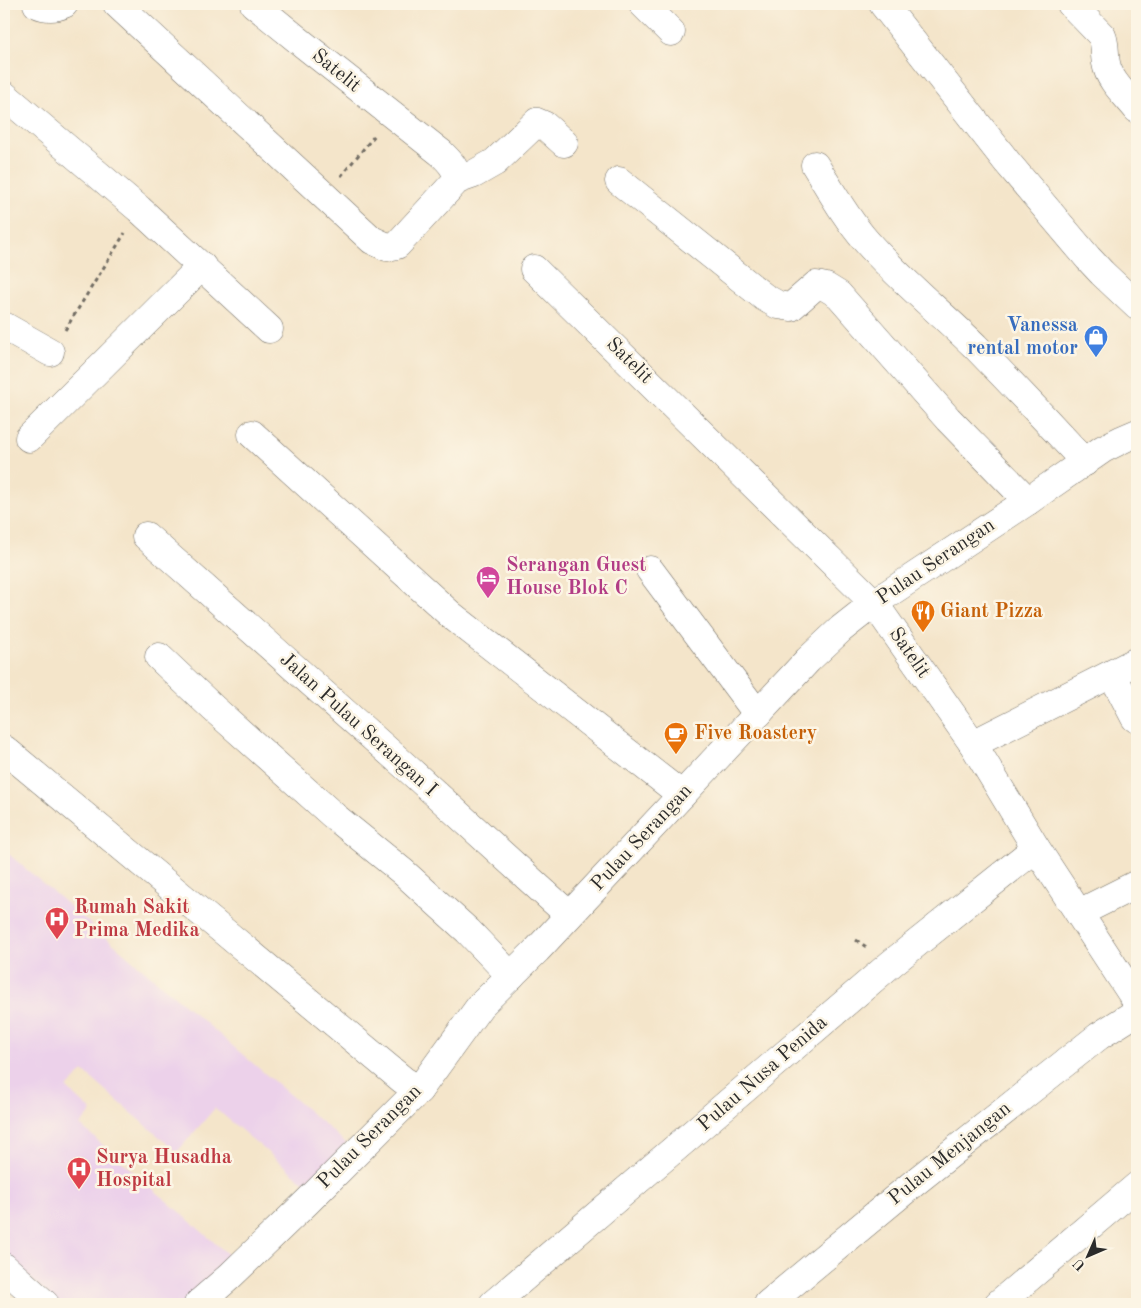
<svg xmlns="http://www.w3.org/2000/svg" width="1141" height="1308" font-family="'Old Standard TT',serif">
  <style>
    .built { fill: #ecd1ea }
    .lines { fill: none; stroke-linecap: round; stroke-linejoin: round }
    .minor-casing { stroke: #716c63; stroke-width: 29 }
    .path { stroke: #716c63; stroke-width: 3; stroke-dasharray: 4 4; stroke-linecap: butt }
    .minor { stroke: #fff; stroke-width: 28 }
    .labels { text-anchor: middle; dominant-baseline: central; stroke-width: 5; stroke-linejoin: round; paint-order: stroke }
    .street-label { font-size: 20px; fill: #2b2b2b; stroke: #fcf5e5 }
    .shop-label { font-size: 20px; font-weight: bold; fill: #366cbe; stroke: #fcf5e5; text-anchor: end }
    .hotel-label { font-size: 20px; font-weight: bold; fill: #b23c85; stroke: #fcf5e5; text-anchor: start }
    .food-label { font-size: 20px; font-weight: bold; fill: #c56008; stroke: #fcf5e5; text-anchor: start }
    .health-label { font-size: 20px; font-weight: bold; fill: #be3a42; stroke: #fcf5e5; text-anchor: start }
  </style>
  <rect width="100%" height="100%" fill="#fcf5e5"/>
  <filter id="ink" filterUnits="userSpaceOnUse"><feTurbulence type="fractalNoise" baseFrequency=".02" numOctaves="2"/><feDisplacementMap in="SourceGraphic" scale="10" xChannelSelector="R" yChannelSelector="G"/><feConvolveMatrix kernelMatrix="1 2 1 2 8 2 1 2 1" color-interpolation-filters="sRGB"/></filter>
  <filter id="wash" filterUnits="userSpaceOnUse"><feTurbulence type="fractalNoise" baseFrequency=".0096" numOctaves="4" result="noise"/><feDisplacementMap in="SourceGraphic" scale="20" xChannelSelector="R" yChannelSelector="G"/><feGaussianBlur stdDeviation="1.12" result="paint"/><feColorMatrix in="noise" values="0 0 0 0 0 0 0 0 0 0 0 0 0 0 0 0 0 1.4 0 .05"/><feComposite in="paint" operator="in"/></filter>
  <g filter="url(#wash)">
    <rect width="100%" height="100%" fill="#f4e5ca"/>
    <!-- built -->
    <path class="built" d="M 4,850 L 346,1143 L 308,1186 L 215,1108 L 177,1152 L 83,1071 L 67,1088 L 92,1111 L 80,1125 L 232,1258 L 184,1304 L 58,1304 L 4,1255 Z"/>
  </g>
  <g filter="url(#ink)">
    <g class="lines">
      <defs>
        <g id="minor">
          <path d="M 37,4 C 46,8 55,8 64,4"/>
          <path d="M 117,4 L 372,240 L 387,247 L 397,245 L 457,180 L 474,174 L 495,162 L 537,122 L 544,125 L 564,143"/>
          <path d="M 254,4 L 303,44 L 441,153 C 449,161 457,168 457,180"/>
          <path d="M 643,4 L 671,32"/>
          <path d="M 883,4 L 1007,162 L 1088,258 L 1102,273 L 1137,306"/>
          <path d="M 1071,4 L 1102,36 C 1106,45 1104,54 1106,63 C 1109,81 1126,95 1137,109"/>
          <path d="M 4,95 L 139,209 L 269,329"/>
          <path d="M 815,165 C 831,191 846,218 866,241 C 899,279 939,311 975,346 C 1012,384 1049,423 1085,462"/>
          <path d="M 619,181 L 764,297 L 778,305 L 791,307 L 816,285 L 826,287 L 839,295 L 948,419 L 1028,501"/>
          <path d="M 534,269 L 874,603 L 973,744 L 1036,848 L 1137,1002"/>
          <path d="M 4,326 L 50,352"/>
          <path d="M 252,434 L 451,615 L 682,795"/>
          <path d="M 29,438 L 202,266"/>
          <path d="M 146,536 L 405,766 L 569,915"/>
          <path d="M 650,570 L 753,708 L 759,713"/>
          <path d="M 159,657 L 213,708 L 334,816 L 403,872 L 468,931 L 511,976"/>
          <path d="M 1112,674 L 1135,718 L 1137,719"/>
          <path d="M 973,744 L 1137,661"/>
          <path d="M 4,749 L 403,1080 L 419,1090"/>
          <path d="M 1079,913 L 1137,884"/>
          <path d="M 4,1267 L 45,1304"/>
          <path d="M 198,1304 L 229,1277 L 307,1202 L 419,1090 L 480,1006 L 537,950 L 808,660 L 841,629 L 874,603 L 1028,501 L 1103,449 L 1123,439 L 1137,433"/>
          <path d="M 493,1304 L 892,963 L 1036,848"/>
          <path d="M 768,1304 L 914,1183 L 1032,1089 L 1099,1036 L 1137,1012"/>
          <path d="M 998,1304 L 1137,1186"/>
        </g>
      </defs>
      <!-- minor casing -->
      <use href="#minor" class="minor-casing"/>
      <!-- path -->
      <g class="path">
        <path d="M 341,176 L 375,135"/>
        <path d="M 65,330 L 125,233"/>
        <path d="M 856,940 L 868,948"/>
      </g>
      <!-- minor -->
      <use href="#minor" class="minor"/>
    </g>
  </g>
  <!-- icons -->
  <defs>
    <symbol id="shop-pin" viewBox="-11 -11 22 30"><path d="M0 17L-7.5 6A9.5 9.5 0 1 1 7.5 6Z" fill="#3f7fe0" stroke="#fcf5e5"/><path d="M-5-2.5h2.3a2.7 3.5 0 0 1 5.4 0H5L5.5 6h-11ZM-1.5-2.5h3a1.5 2.3 0 0 0-3 0Z" fill="#fff"/></symbol>
    <symbol id="hotel-pin" viewBox="-11 -11 22 30"><path d="M0 17L-7.5 6A9.5 9.5 0 1 1 7.5 6Z" fill="#d1479c" stroke="#fcf5e5"/><path d="M-6-4.5h1.5V1H6V5H4.5V3h-9V5H-6ZM-4 0a1.8 1.8 0 1 1 3.6 0ZM.5 0V-2.5h3Q6-2.5 6 0Z" fill="#fff"/></symbol>
    <symbol id="restaurant-pin" viewBox="-11 -11 22 30"><path d="M0 17L-7.5 6A9.5 9.5 0 1 1 7.5 6Z" fill="#e8710a" stroke="#fcf5e5"/><path d="M-5-6h1v4h1v-4h1v4h1v-4h1v5L-1.5 .5V6h-2V.5L-5-1ZM5-6V6H3V1.5H1.5Q1.5-4 5-6Z" fill="#fff"/></symbol>
    <symbol id="cafe-pin" viewBox="-11 -11 22 30"><path d="M0 17L-7.5 6A9.5 9.5 0 1 1 7.5 6Z" fill="#e8710a" stroke="#fcf5e5"/><path d="M-5.5-4.5H6V0H3Q3 3.5 0 3.5H-2.5Q-5.5 3.5-5.5 0ZM3-3.2v2h1.7v-2ZM-6 4.5H4V6H-6Z" fill="#fff"/></symbol>
    <symbol id="hospital-pin" viewBox="-11 -11 22 30"><path d="M0 17L-7.5 6A9.5 9.5 0 1 1 7.5 6Z" fill="#e0444e" stroke="#fcf5e5"/><path d="M-5-5h3v3.5h4V-5h3V5h-3V1.5h-4V5h-3Z" fill="#fff"/></symbol>
  </defs>
  <g fill-rule="evenodd">
    <use href="#shop-pin" x="1082" y="323" width="28" height="38"/>
    <use href="#hotel-pin" x="474" y="564" width="28" height="38"/>
    <use href="#restaurant-pin" x="909" y="598" width="28" height="38"/>
    <use href="#cafe-pin" x="662" y="720" width="28" height="38"/>
    <use href="#hospital-pin" x="43" y="905" width="28" height="38"/>
    <use href="#hospital-pin" x="65" y="1155" width="28" height="38"/>
  </g>
  <g class="labels">
    <!-- street labels -->
    <g class="street-label">
      <text transform="translate(336 71) rotate(39)">Satelit</text>
      <text transform="translate(629 361) rotate(45)">Satelit</text>
      <text transform="translate(936 562) rotate(-34)">Pulau Serangan</text>
      <text transform="translate(909 653) rotate(55)">Satelit</text>
      <text transform="translate(358 725) rotate(42)">Jalan Pulau Serangan I</text>
      <text transform="translate(642 838) rotate(-47)">Pulau Serangan</text>
      <text transform="translate(763 1074) rotate(-41)">Pulau Nusa Penida</text>
      <text transform="translate(370 1137) rotate(-45)">Pulau Serangan</text>
      <text transform="translate(950 1154) rotate(-39)">Pulau Menjangan</text>
    </g>
    <!-- shop labels -->
    <g class="shop-label">
      <text x="1078" y="326">Vanessa<tspan x="1078" dy="23">rental motor</tspan></text>
    </g>
    <!-- hotel labels -->
    <g class="hotel-label">
      <text x="506" y="566">Serangan Guest<tspan x="506" dy="23">House Blok C</tspan></text>
    </g>
    <!-- food labels -->
    <g class="food-label">
      <text x="940" y="612">Giant Pizza</text>
      <text x="694" y="734">Five Roastery</text>
    </g>
    <!-- health labels -->
    <g class="health-label">
      <text x="74" y="908">Rumah Sakit<tspan x="74" dy="23">Prima Medika</tspan></text>
      <text x="96" y="1158">Surya Husadha<tspan x="96" dy="23">Hospital</tspan></text>
    </g>
  </g>
  <!-- margin -->
  <rect width="1141" height="1308" fill="none" stroke="#fcf5e5" stroke-width="20"/>
  <!-- north arrow -->
  <g transform="translate(1088 1256) rotate(225)" stroke="#fcf5e5" stroke-width="4" paint-order="stroke">
  <path d="M0-4L9 19L0 12L-9 19Z" fill="#2b2b2b"/>
  <text y="-8" font-size="14" font-weight="bold" text-anchor="middle" fill="#2b2b2b">U</text>
  </g>
</svg>
